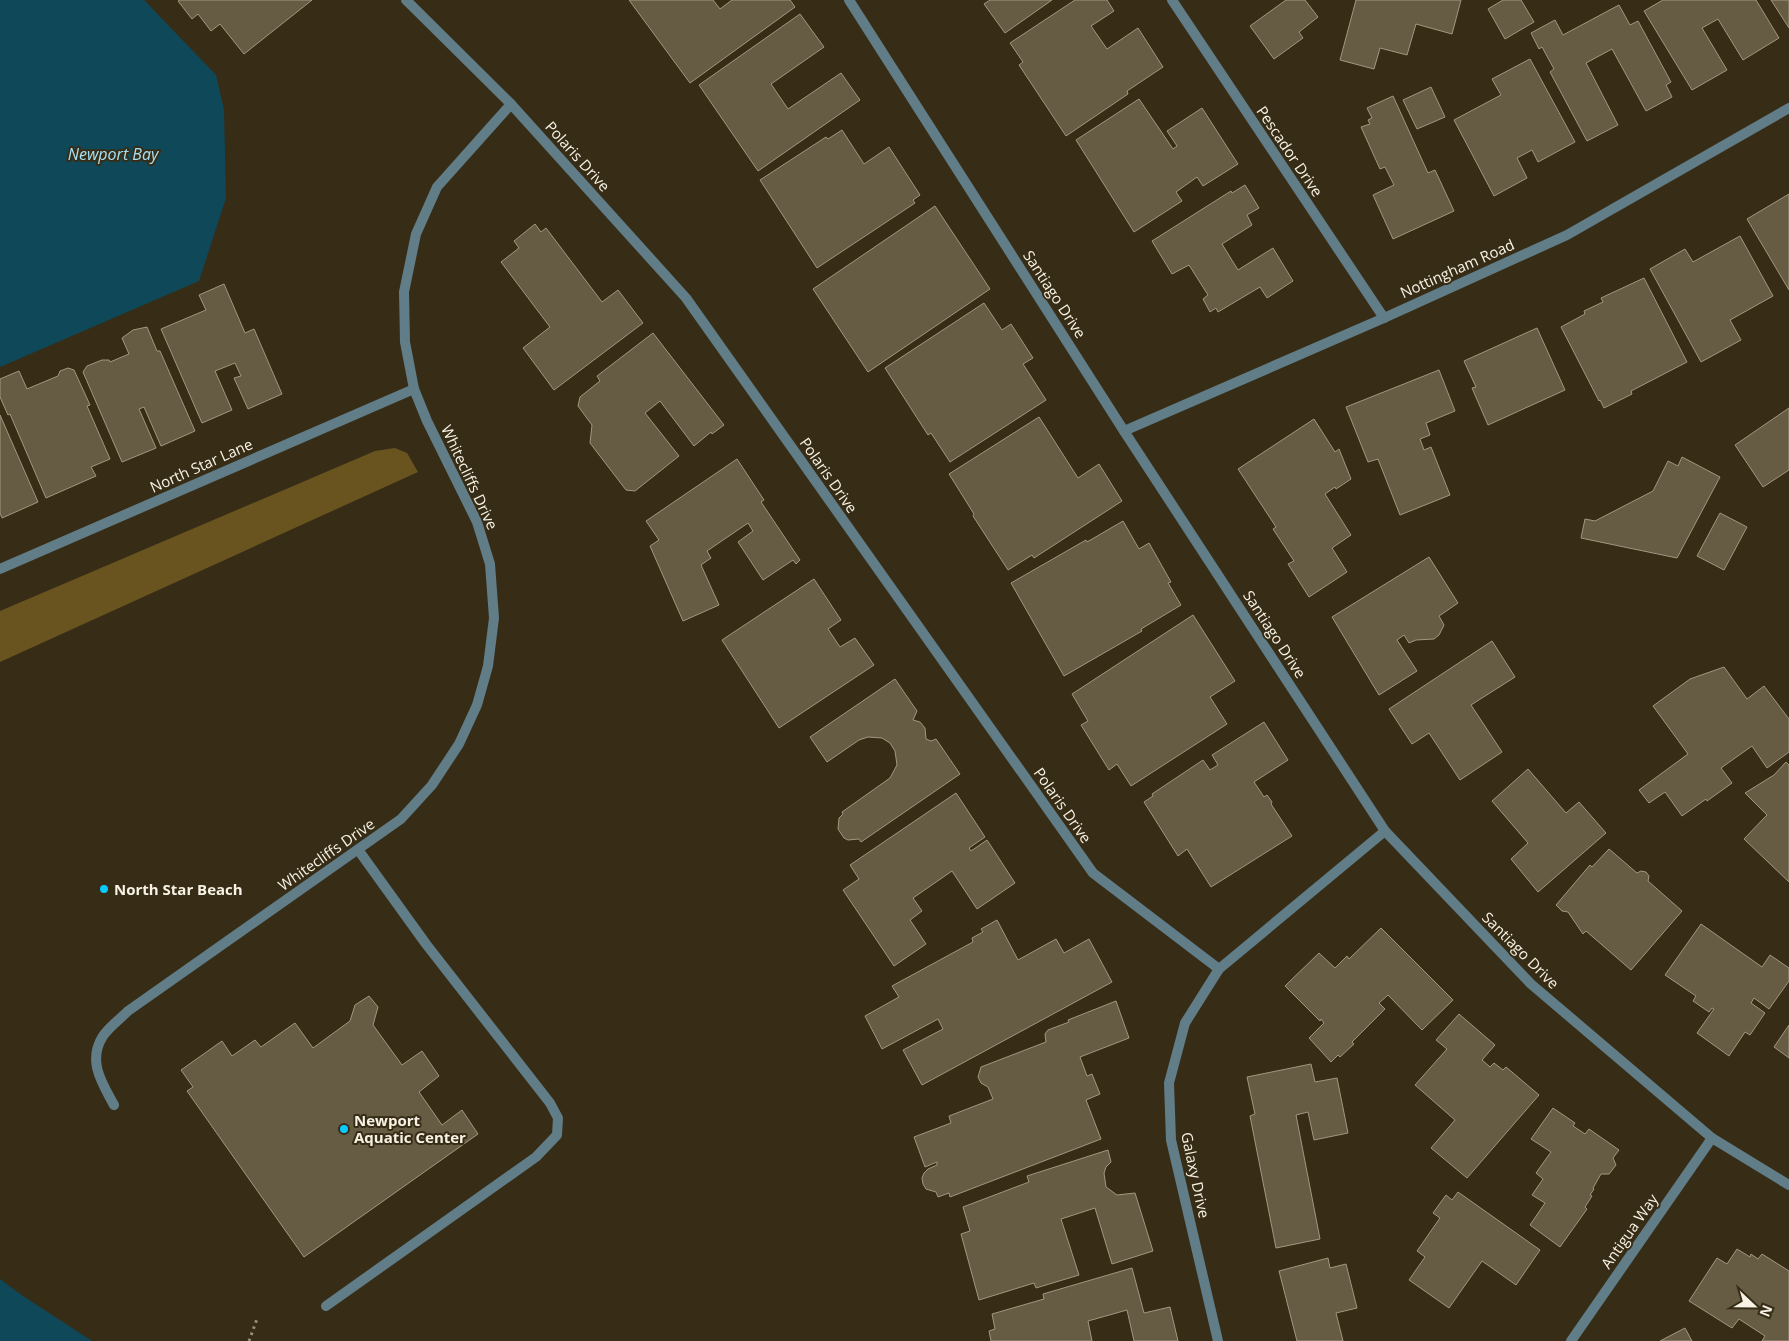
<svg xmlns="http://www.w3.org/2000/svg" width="1789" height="1341" font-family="'Open Sans',sans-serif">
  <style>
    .green { fill: #69541f }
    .water { fill: #0e4859 }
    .building { fill: #665b43; stroke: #a3977e }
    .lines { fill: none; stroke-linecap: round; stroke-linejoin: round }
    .path { stroke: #978f7d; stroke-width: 3; stroke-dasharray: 2.5 4; stroke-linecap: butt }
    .service { stroke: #617d87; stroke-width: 10 }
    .minor { stroke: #617d87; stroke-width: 10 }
    .tertiary { stroke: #617d87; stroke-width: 10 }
    .poi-dot { fill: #09cafa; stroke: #372d17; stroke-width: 2 }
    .labels { text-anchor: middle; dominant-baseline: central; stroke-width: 4; stroke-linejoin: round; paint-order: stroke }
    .street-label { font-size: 15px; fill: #f8f2e4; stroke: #372d17 }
    .poi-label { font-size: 15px; font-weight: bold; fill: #f8f2e4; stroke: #372d17; text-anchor: start }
    .water-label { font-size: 16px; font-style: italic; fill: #a6e0f5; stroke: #372d17 }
  </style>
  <rect width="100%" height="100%" fill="#372d17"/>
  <!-- green -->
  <path class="green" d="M 395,448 L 407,453 L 418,472 L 0,662 L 0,611 L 375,451 Z"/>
  <!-- water -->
  <g class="water">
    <path d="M 0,0 L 144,0 L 216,75 L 224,110 L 226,198 L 199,281 L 0,367 Z"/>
    <path d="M 0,1279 L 20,1294 L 92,1341 L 0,1341 Z"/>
  </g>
  <!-- building -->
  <g class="building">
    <path d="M 180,0 L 312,0 L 244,54 L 220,24 L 211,31 L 198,14 L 192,19 L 178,1 Z"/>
    <path d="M 629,0 L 713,0 L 720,9 L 732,0 L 790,0 L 795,7 L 690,83 Z"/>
    <path d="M 990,0 L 1052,0 L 1005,33 L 984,4 Z"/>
    <path d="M 1075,0 L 1107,0 L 1114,11 L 1091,26 L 1107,49 L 1138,28 L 1163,67 L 1127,91 L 1128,94 L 1066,136 L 1019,65 L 1023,62 L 1010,43 Z"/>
    <path d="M 1286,0 L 1305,0 L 1318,17 L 1299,32 L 1303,38 L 1274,59 L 1250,26 Z"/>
    <path d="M 1356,0 L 1461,0 L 1452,34 L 1416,24 L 1407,55 L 1380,48 L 1374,69 L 1340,60 Z"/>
    <path d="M 1503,0 L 1521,0 L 1534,22 L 1505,39 L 1488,9 Z"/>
    <path d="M 1663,0 L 1756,0 L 1779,38 L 1743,60 L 1718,19 L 1702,28 L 1727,70 L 1692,90 L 1644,11 Z"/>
    <path d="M 1771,0 L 1789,0 L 1789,28 Z"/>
    <path d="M 1619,5 L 1630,25 L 1638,21 L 1671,82 L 1666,85 L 1672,97 L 1646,111 L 1612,49 L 1586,63 L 1618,125 L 1587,141 L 1550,72 L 1554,69 L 1542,47 L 1539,49 L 1531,33 L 1555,20 L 1563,35 Z"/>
    <path d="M 800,14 L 824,47 L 771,84 L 788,109 L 841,73 L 860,100 L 758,171 L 699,85 Z"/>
    <path d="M 1530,59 L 1575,142 L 1538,162 L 1532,150 L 1517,158 L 1527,178 L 1494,196 L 1454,120 L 1501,95 L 1492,79 Z"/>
    <path d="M 1431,87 L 1445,117 L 1417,129 L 1403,100 Z"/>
    <path d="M 1393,96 L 1428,173 L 1435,170 L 1454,211 L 1393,239 L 1373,195 L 1394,185 L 1385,167 L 1380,169 L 1361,127 L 1370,124 L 1368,120 L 1372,118 L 1367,108 Z"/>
    <path d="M 1139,99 L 1173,149 L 1177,146 L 1167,131 L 1202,108 L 1238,164 L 1203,186 L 1197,177 L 1176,192 L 1182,201 L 1134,232 L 1076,140 Z"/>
    <path d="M 842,130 L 864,164 L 889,147 L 920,195 L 913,200 L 915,203 L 817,268 L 760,180 L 826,137 L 828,139 Z"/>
    <path d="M 1245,185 L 1259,208 L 1247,215 L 1252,225 L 1222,244 L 1238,270 L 1273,248 L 1293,281 L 1267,298 L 1260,287 L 1218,312 L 1216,308 L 1210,312 L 1203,299 L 1208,295 L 1189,265 L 1172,274 L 1152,241 L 1231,191 L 1232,193 Z"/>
    <path d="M 1789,194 L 1789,290 L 1747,219 Z"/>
    <path d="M 935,206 L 990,289 L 868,372 L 813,289 Z"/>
    <path d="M 535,224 L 541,232 L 546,228 L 602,302 L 618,290 L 643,323 L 554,390 L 523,348 L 550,327 L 501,262 L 519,248 L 514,241 Z"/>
    <path d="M 1740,236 L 1773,296 L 1730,320 L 1741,340 L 1701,362 L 1650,269 L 1685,249 L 1693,262 Z"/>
    <path d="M 1644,278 L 1687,362 L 1631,391 L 1632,394 L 1604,408 L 1600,400 L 1599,401 L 1561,327 L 1585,314 L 1584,311 L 1603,302 L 1601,298 Z"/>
    <path d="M 224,284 L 245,333 L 254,329 L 282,394 L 248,409 L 234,378 L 241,376 L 235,363 L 215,371 L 232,410 L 202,423 L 161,329 L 206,310 L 199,295 Z"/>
    <path d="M 984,303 L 1002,330 L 1011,324 L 1033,358 L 1023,364 L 1046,400 L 950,462 L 931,433 L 928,435 L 885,368 Z"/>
    <path d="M 147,327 L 157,351 L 160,351 L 195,431 L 161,446 L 144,407 L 139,409 L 156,448 L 122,462 L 83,372 L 87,366 L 102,360 L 109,360 L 110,362 L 129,354 L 122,338 L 133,330 Z"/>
    <path d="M 1537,328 L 1565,390 L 1488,425 L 1472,388 L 1476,387 L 1464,361 Z"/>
    <path d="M 653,333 L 724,425 L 712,434 L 711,432 L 694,446 L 660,401 L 645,413 L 679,456 L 635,491 L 626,490 L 590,443 L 592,425 L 578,406 L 580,397 L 600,381 L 597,376 Z"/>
    <path d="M 68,368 L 74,370 L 90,405 L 87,406 L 110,459 L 91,467 L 96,476 L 46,498 L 10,414 L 8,415 L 0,397 L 0,379 L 19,371 L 27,389 L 58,376 L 60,371 Z"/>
    <path d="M 1439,370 L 1455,411 L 1426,423 L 1430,435 L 1420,439 L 1424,450 L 1431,447 L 1450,495 L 1400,515 L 1378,459 L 1368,462 L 1346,407 Z"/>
    <path d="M 1789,408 L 1789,470 L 1763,487 L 1735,445 Z"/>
    <path d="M 0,415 L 38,502 L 2,518 L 0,513 Z"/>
    <path d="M 1039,417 L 1078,478 L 1099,464 L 1122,501 L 1034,558 L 1032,555 L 1008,570 L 973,516 L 974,514 L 949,474 Z"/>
    <path d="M 1314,419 L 1335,452 L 1339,449 L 1351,479 L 1336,489 L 1335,487 L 1325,494 L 1351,535 L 1332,548 L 1347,572 L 1309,597 L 1288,564 L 1294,561 L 1273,529 L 1276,527 L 1238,469 Z"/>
    <path d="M 1682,457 L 1720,477 L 1677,558 L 1581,538 L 1585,519 L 1595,521 L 1653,491 L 1668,461 L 1678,466 Z"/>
    <path d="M 737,459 L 764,500 L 761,502 L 800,560 L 796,564 L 793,560 L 763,580 L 738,542 L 753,531 L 748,523 L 707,551 L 711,558 L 701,565 L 719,605 L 683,621 L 650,546 L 659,540 L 646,521 Z"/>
    <path d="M 1720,513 L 1747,527 L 1724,570 L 1697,556 Z"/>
    <path d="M 1123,521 L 1139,549 L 1149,543 L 1171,582 L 1168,583 L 1181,605 L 1141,629 L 1142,631 L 1064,676 L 1011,583 L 1086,540 L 1087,542 Z"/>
    <path d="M 1429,557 L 1458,603 L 1439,616 L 1444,625 L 1439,635 L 1434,639 L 1416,640 L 1409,643 L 1404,635 L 1397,640 L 1417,671 L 1379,695 L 1332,617 Z"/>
    <path d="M 814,579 L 841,620 L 828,629 L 840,647 L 855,638 L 874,665 L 779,728 L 722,640 Z"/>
    <path d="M 1193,615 L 1235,681 L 1210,697 L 1227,724 L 1131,786 L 1117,764 L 1109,770 L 1081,725 L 1088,721 L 1072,694 Z"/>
    <path d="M 1492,641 L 1515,677 L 1471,705 L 1502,752 L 1460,780 L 1429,733 L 1412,744 L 1389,709 Z"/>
    <path d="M 1724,667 L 1747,699 L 1764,686 L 1789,719 L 1789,752 L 1767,768 L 1752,746 L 1721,768 L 1732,783 L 1707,801 L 1706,799 L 1682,816 L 1665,792 L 1649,803 L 1639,790 L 1688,754 L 1653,706 L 1690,679 Z"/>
    <path d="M 895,679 L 917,711 L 913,720 L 920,722 L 925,728 L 926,739 L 931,741 L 936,739 L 960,774 L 861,842 L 859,839 L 848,840 L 844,838 L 838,829 L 839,818 L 843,814 L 842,812 L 890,778 L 897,765 L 895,751 L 890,743 L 882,738 L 868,737 L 859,740 L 827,762 L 810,737 Z"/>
    <path d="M 1264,722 L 1288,760 L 1254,782 L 1264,797 L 1267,795 L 1272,802 L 1271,804 L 1292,836 L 1211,887 L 1187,849 L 1178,856 L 1144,802 L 1153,796 L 1152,794 L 1203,760 L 1210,770 L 1218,765 L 1212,755 Z"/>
    <path d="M 1786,762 L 1789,765 L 1789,882 L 1744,839 L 1767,815 L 1745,793 L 1774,775 Z"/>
    <path d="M 1528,769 L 1566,813 L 1579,802 L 1606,833 L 1538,892 L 1511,859 L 1528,843 L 1492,801 Z"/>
    <path d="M 956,793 L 985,837 L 969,848 L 971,851 L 987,840 L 1015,883 L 977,909 L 952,871 L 913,898 L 922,911 L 910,920 L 926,944 L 894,966 L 843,890 L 859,879 L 850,865 Z"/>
    <path d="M 1609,849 L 1637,873 L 1641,871 L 1646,872 L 1649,876 L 1648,881 L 1682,911 L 1631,970 L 1586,931 L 1583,934 L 1568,912 L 1562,911 L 1556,905 L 1590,865 L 1592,867 Z"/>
    <path d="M 997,920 L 1018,960 L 1056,939 L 1064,953 L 1089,939 L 1112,982 L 922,1085 L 903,1050 L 943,1029 L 938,1019 L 882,1049 L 865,1016 L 899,997 L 892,986 L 973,942 L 972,938 L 983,932 L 981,929 Z"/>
    <path d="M 1701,924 L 1762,967 L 1770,955 L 1789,968 L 1789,981 L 1769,1009 L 1754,998 L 1751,1003 L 1765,1013 L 1750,1035 L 1745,1032 L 1729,1056 L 1697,1033 L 1714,1009 L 1712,1008 L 1709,1012 L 1693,1001 L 1696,996 L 1665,975 Z"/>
    <path d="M 1381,928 L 1453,1000 L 1422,1030 L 1388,995 L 1379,1003 L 1385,1009 L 1352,1042 L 1354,1044 L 1340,1057 L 1338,1055 L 1331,1062 L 1309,1038 L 1324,1023 L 1321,1019 L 1320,1021 L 1285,986 L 1319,953 L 1335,968 L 1347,956 L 1349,959 Z"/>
    <path d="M 369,996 L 378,1007 L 373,1025 L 402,1065 L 422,1051 L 439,1076 L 419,1092 L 442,1125 L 462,1110 L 478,1134 L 304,1257 L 187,1091 L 193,1087 L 181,1070 L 222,1041 L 232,1056 L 255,1040 L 261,1047 L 295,1023 L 313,1048 L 350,1021 L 355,1005 Z"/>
    <path d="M 1116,1001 L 1129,1038 L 1080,1057 L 1087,1076 L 1092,1074 L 1100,1094 L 1086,1100 L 1101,1139 L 950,1197 L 949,1193 L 938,1197 L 936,1192 L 926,1189 L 923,1184 L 922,1178 L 924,1173 L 928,1169 L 937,1165 L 937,1162 L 925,1167 L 914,1137 L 951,1123 L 949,1116 L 993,1099 L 988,1087 L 981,1083 L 978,1077 L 981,1067 L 1046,1042 L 1045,1034 L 1048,1030 L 1069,1022 L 1068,1020 Z"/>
    <path d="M 1459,1014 L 1495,1045 L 1482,1060 L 1490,1067 L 1494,1063 L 1503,1070 L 1506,1067 L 1539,1095 L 1467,1178 L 1431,1148 L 1455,1120 L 1415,1085 L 1447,1049 L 1436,1040 Z"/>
    <path d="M 1789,1025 L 1789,1058 L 1774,1047 Z"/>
    <path d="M 1311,1064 L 1315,1082 L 1337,1078 L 1348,1133 L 1314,1140 L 1308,1112 L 1296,1115 L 1320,1239 L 1276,1248 L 1250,1116 L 1255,1114 L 1247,1077 Z"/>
    <path d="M 1553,1108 L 1575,1123 L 1573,1126 L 1585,1134 L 1589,1129 L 1619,1150 L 1613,1158 L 1616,1165 L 1609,1174 L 1601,1174 L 1593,1188 L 1594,1189 L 1590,1195 L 1592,1196 L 1585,1207 L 1587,1209 L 1560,1247 L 1530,1225 L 1545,1203 L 1532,1195 L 1543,1179 L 1536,1173 L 1551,1152 L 1531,1139 Z"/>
    <path d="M 1108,1150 L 1111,1162 L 1106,1167 L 1104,1173 L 1106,1187 L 1117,1195 L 1135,1193 L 1153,1251 L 1112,1264 L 1095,1208 L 1061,1219 L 1079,1275 L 1036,1288 L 1034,1283 L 979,1300 L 961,1234 L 970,1231 L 963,1207 L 1029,1182 L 1027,1176 Z"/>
    <path d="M 1458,1192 L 1540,1250 L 1516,1285 L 1482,1261 L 1449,1308 L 1409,1280 L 1425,1257 L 1417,1251 L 1440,1218 L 1433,1213 L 1446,1195 L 1452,1200 Z"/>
    <path d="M 1737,1249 L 1750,1257 L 1751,1254 L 1758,1259 L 1762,1254 L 1789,1271 L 1789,1341 L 1762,1341 L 1765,1336 L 1739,1319 L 1732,1328 L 1689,1301 L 1717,1258 L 1727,1264 Z"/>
    <path d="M 1328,1258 L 1330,1268 L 1346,1264 L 1357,1308 L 1336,1313 L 1343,1341 L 1297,1341 L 1279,1271 Z"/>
    <path d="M 1132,1268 L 1144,1313 L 1170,1307 L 1178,1341 L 1134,1341 L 1127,1310 L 1088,1321 L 1092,1341 L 991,1341 L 989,1331 L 995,1329 L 992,1314 L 1044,1299 L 1043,1294 Z"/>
    <path d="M 1685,1328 L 1692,1341 L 1660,1341 Z"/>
  </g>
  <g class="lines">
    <!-- path -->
    <path class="path" d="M 249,1341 L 257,1319"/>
    <!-- service -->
    <path class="service" d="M 326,1306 L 536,1157 L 557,1135 L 558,1118 L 550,1103 L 426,944 L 359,851"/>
    <!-- minor -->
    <g class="minor">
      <path d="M 406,0 L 511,104 L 686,298 L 1093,873 L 1219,969"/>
      <path d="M 1172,0 L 1384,318"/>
      <path d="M 1124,431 L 1384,318 L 1567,235 L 1789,108"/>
      <path d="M 0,569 L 414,389"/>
      <path d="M 114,1105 C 102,1083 87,1061 103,1036 C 109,1027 120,1019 128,1011 L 401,819 L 432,785 L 459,744 L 477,705 L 488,666 L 494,618 L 490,564 L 477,522 L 427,421 L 414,389 L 405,342 L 404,292 L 416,234 L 437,187 L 511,104"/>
      <path d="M 1218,1341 L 1171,1140 L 1169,1083 L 1185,1023 L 1219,969 L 1385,831"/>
      <path d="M 1571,1341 L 1712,1138"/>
    </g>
    <!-- tertiary -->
    <path class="tertiary" d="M 849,0 L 1124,431 L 1385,831 L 1531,984 L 1712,1138 L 1789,1185"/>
  </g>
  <!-- markers -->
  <g class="poi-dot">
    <circle cx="104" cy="889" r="5"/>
    <circle cx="344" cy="1129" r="5"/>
  </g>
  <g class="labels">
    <!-- street labels -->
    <g class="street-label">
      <text transform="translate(1290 151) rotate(56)">Pescador Drive</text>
      <text transform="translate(578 156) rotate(48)">Polaris Drive</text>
      <text transform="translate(1457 268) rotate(-24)">Nottingham Road</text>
      <text transform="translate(1055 294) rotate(57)">Santiago Drive</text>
      <text transform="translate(201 465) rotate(-24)">North Star Lane</text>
      <text transform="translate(829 475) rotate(55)">Polaris Drive</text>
      <text transform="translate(470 477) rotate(65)">Whitecliffs Drive</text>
      <text transform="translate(1275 634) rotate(57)">Santiago Drive</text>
      <text transform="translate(1063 805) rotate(55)">Polaris Drive</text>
      <text transform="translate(326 854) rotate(-35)">Whitecliffs Drive</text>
      <text transform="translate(1521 950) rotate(45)">Santiago Drive</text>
      <text transform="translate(1196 1175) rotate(78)">Galaxy Drive</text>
      <text transform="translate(1629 1231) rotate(-55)">Antigua Way</text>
    </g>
    <!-- poi labels -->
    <g class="poi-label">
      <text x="114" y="889">North Star Beach</text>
      <text x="354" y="1120">Newport<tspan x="354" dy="17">Aquatic Center</tspan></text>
    </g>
    <!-- water labels -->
    <g class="water-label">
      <text x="113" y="154">Newport Bay</text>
    </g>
  </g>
  <!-- north arrow -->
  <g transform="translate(1754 1306) rotate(112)" stroke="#372d17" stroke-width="4" paint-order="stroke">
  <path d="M0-4L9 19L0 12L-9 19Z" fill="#f8f2e4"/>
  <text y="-8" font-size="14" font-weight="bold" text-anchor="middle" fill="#f8f2e4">N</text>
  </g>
</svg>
